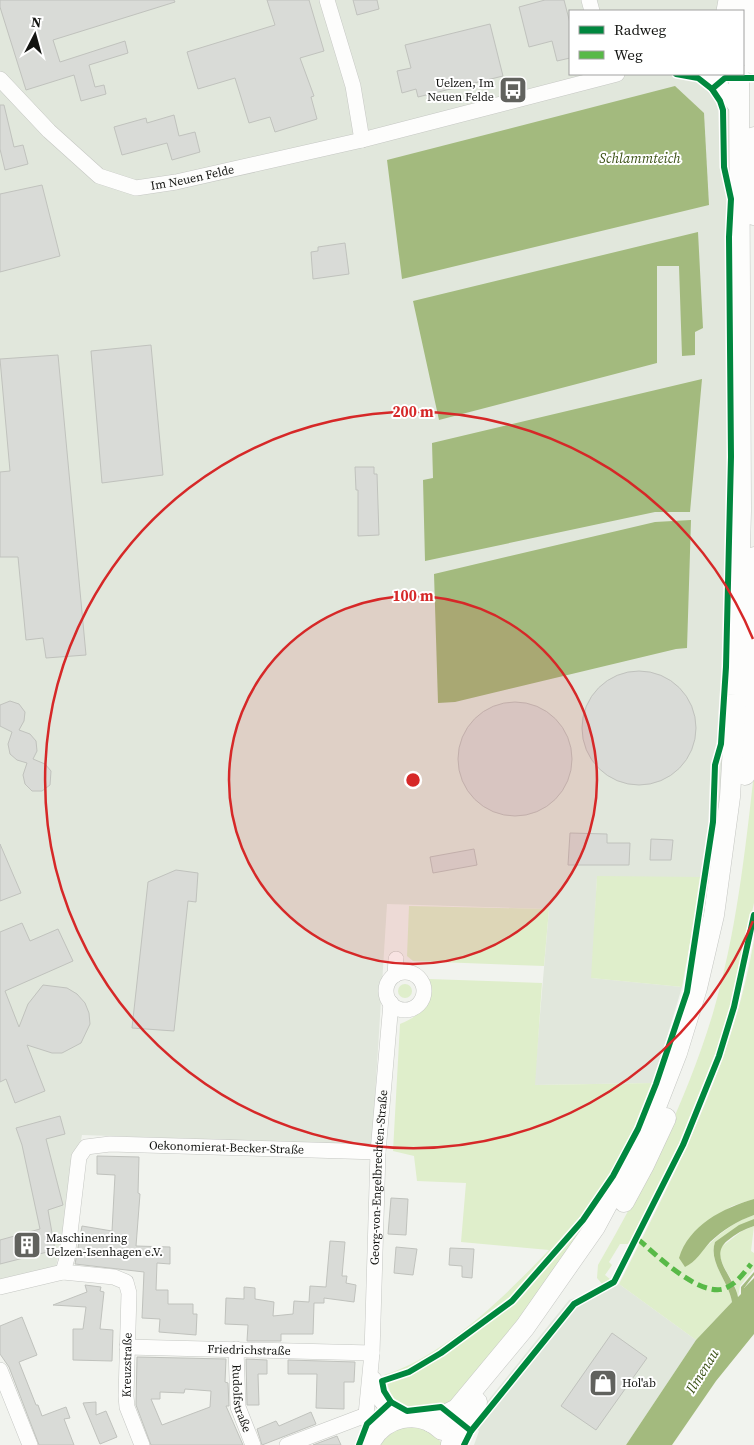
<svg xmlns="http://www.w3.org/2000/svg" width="754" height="1445" font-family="'Source Serif 4',serif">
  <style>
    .built { fill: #e1e7dc }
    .green { fill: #dfeecb }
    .water { fill: #a3ba7e }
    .building { fill: #d9dbd7; stroke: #c0c2bd; fill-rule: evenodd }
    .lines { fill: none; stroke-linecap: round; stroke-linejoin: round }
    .minor-casing { stroke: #c5c7c3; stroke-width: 16 }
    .secondary-casing { stroke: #c5c7c3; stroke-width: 21 }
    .minor { stroke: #fdfdfc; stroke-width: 15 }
    .secondary { stroke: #fdfdfc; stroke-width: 20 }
    .quiet { stroke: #58b947; stroke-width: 5; stroke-dasharray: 10 5; stroke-linecap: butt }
    .cycleway-casing { stroke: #fff; stroke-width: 9 }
    .cycleway { stroke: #00873e; stroke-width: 6 }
    .ring { fill: none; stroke: #d62828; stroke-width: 2.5 }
    .labels { text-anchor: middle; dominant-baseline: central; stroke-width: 4; stroke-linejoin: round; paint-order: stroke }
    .poi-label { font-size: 12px; fill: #131411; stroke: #fff; text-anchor: start }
    .street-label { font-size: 12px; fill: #131411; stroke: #fff }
    .water-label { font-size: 14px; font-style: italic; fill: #3b5115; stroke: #fff }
    .centre { fill: #d62828; stroke: #fff; stroke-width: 2.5 }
    .ring-label { font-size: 15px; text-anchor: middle; font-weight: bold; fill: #d62828; stroke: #fff; stroke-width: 4; stroke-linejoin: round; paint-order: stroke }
  </style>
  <rect width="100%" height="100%" fill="#f1f3ee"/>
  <!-- built -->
  <g class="built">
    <path d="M 0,0 L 725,0 L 726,11 L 570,11 L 570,74 L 729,74 L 735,511 L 727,724 L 715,855 L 702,877 L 597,877 L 592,978 L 682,987 L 653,1083 L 534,1085 L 549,909 L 387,904 L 372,1145 L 82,1135 L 56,1267 L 0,1280 Z"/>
    <path d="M 619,1284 L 696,1340 L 626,1445 L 474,1445 L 479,1431 L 470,1423 L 569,1300 Z"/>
  </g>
  <!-- green -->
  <g class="green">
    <path d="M 754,773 L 754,903 L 731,1010 L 695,1113 L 635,1237 L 631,1244 L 620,1244 L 609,1262 L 612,1265 L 605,1275 L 611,1280 L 603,1285 L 597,1278 L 598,1265 C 645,1184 686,1102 713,1013 C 736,935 745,853 754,773 Z"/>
    <path d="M 597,876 L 702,877 L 682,987 L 591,978 Z"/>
    <path d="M 409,906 L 549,909 L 544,966 L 413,961 L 407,956 Z"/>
    <path d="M 754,940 L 754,1199 L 732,1206 L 704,1224 L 701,1252 C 717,1236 732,1222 754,1215 L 754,1219 L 715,1242 C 708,1262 729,1282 732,1302 L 696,1340 L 619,1284 C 675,1174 733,1063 754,940 Z"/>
    <path d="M 429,979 L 542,983 L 535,1085 L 653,1083 L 635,1128 L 592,1216 L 552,1277 L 450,1408 C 438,1401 429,1407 415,1408 C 407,1408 400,1404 393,1400 L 384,1375 C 446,1355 505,1296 549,1250 L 461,1242 L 466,1183 L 417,1181 L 414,1156 L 393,1151 L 400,1024 C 426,1013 426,1005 429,979 Z"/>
    <circle cx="405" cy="991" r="7"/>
    <path d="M 754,1226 L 751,1251 L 754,1253 L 754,1269 L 740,1286 L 738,1297 C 736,1279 717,1266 720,1248 L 742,1231 Z"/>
    <path d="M 401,1426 C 419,1427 432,1429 443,1445 L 377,1445 Z"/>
  </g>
  <!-- water -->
  <g class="water">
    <path d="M 675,86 L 704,113 L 709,205 L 402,279 L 387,160 Z"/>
    <path d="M 698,232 L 703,328 L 695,332 L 695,355 L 682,356 L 679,266 L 657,266 L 657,363 L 439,420 L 413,301 Z"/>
    <path d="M 702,379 L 690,512 L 655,512 L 425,561 L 423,480 L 433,478 L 432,443 Z"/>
    <path d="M 691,520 L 687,648 L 676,649 L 455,702 L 438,703 L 434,574 L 655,522 Z"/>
    <path d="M 754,1199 L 754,1215 C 737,1221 723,1230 710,1242 C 702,1251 696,1262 685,1267 L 679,1258 C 689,1225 723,1208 754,1199 Z"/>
    <path d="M 754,1219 L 754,1226 C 744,1229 735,1234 727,1241 C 708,1257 735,1278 738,1297 L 741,1294 L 741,1287 L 754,1272 L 754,1275 L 744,1288 L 754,1278 L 754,1334 L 716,1381 L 672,1445 L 626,1445 L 696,1340 L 732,1302 C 729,1282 708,1262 715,1242 L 739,1225 Z"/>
  </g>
  <!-- building -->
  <g class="building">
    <path d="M 0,0 L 174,0 L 175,2 L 53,40 L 60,62 L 125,41 L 128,53 L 89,65 L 95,87 L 104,85 L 106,94 L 81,101 L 74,75 L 26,90 L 0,7 Z"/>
    <path d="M 267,0 L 309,0 L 324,51 L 300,58 L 314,96 L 311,97 L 317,119 L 275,132 L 270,117 L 249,123 L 235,78 L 198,89 L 187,52 L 275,25 Z"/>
    <path d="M 353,0 L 377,0 L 379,9 L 357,15 Z"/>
    <path d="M 545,0 L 564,0 L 570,23 L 570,58 L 557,61 L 552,41 L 529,47 L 519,7 Z"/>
    <path d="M 490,24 L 503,76 L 418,97 L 416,89 L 402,93 L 397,71 L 411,68 L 405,45 Z"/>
    <path d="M 0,105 L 4,105 L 14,147 L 23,145 L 28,164 L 5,170 L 0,149 Z"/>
    <path d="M 174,115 L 179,136 L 195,132 L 200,152 L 172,160 L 167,143 L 122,155 L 114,127 L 146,118 L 147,123 Z"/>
    <path d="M 42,185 L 60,256 L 0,272 L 0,194 Z"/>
    <path d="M 345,243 L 349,274 L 313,279 L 311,252 L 318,251 L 318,247 Z"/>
    <path d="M 151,345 L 163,475 L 102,483 L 91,351 Z"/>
    <path d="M 58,355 L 86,655 L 46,658 L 43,638 L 26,640 L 18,557 L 0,557 L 0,472 L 10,471 L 0,359 Z"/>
    <path d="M 355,467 L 374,467 L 374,474 L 377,474 L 379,535 L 358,536 L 358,490 L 356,490 Z"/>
    <circle cx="639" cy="728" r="57"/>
    <path d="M 10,701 L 19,704 L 25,712 L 24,721 L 19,730 L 30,734 L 36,741 L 37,751 L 33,759 L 45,764 L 51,771 L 50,785 L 42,791 L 32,791 L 25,784 L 23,775 L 27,763 L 17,760 L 10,754 L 8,744 L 12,732 L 0,726 L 0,705 Z"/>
    <circle cx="515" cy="759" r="57"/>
    <path d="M 570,833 L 607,834 L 607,843 L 630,843 L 629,865 L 568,865 Z"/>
    <path d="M 651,839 L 673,840 L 671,860 L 650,860 Z"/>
    <path d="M 0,844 L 21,893 L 0,901 Z"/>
    <path d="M 474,849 L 477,865 L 433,873 L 430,857 Z"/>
    <path d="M 176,870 L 198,873 L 196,902 L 188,901 L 174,1031 L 132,1028 L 148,882 Z"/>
    <path d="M 22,923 L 30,941 L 58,929 L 73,961 L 5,991 L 19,1027 L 28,1004 L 43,985 L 67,988 L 77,994 L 85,1003 L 89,1013 L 90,1024 L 81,1043 L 62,1053 L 52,1053 L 27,1045 L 45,1091 L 15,1103 L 6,1079 L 0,1082 L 0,932 Z"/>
    <path d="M 60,1116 L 65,1134 L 46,1139 L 63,1205 L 48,1210 L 55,1250 L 0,1264 L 0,1240 L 40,1229 L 22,1145 L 16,1128 Z"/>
    <path d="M 97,1156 L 139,1157 L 138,1193 L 140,1194 L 136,1246 L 170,1247 L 170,1264 L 157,1263 L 156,1290 L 168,1290 L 168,1304 L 193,1304 L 193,1314 L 197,1314 L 196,1335 L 159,1332 L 160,1319 L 142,1318 L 144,1272 L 75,1264 L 82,1226 L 112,1231 L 115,1175 L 97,1174 Z"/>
    <path d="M 391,1198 L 408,1199 L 406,1235 L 388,1234 Z"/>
    <path d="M 330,1241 L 345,1242 L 342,1276 L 347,1276 L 346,1283 L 356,1285 L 354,1302 L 324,1298 L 324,1303 L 314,1303 L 313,1334 L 281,1334 L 281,1341 L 247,1341 L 248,1325 L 225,1324 L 226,1298 L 244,1299 L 244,1287 L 255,1288 L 255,1299 L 274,1302 L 273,1316 L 293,1314 L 294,1301 L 309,1302 L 310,1286 L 326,1287 Z"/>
    <path d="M 396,1247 L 417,1249 L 413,1275 L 394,1273 Z"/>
    <path d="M 450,1248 L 474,1249 L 472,1278 L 462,1277 L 462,1266 L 449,1265 Z"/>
    <path d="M 85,1285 L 101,1287 L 100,1291 L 104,1292 L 100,1329 L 113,1330 L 112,1361 L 73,1360 L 73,1329 L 83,1329 L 86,1307 L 53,1305 L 87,1292 Z"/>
    <path d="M 22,1317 L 37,1355 L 19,1362 L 36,1405 L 38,1405 L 42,1416 L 66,1407 L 70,1418 L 64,1419 L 74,1445 L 39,1445 L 9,1367 L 0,1354 L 0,1326 Z"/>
    <path d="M 612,1333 L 647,1358 L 596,1430 L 561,1406 Z"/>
    <path d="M 137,1357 L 226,1359 L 225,1382 L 228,1383 L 229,1406 L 226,1406 L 243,1445 L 151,1445 L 136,1405 ZM 185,1389 L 211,1391 L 210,1407 L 162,1425 L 151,1399 L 160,1399 L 160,1392 L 184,1393 Z"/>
    <path d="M 246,1359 L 267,1360 L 267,1374 L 258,1374 L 259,1405 L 247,1405 Z"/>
    <path d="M 288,1360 L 355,1362 L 354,1382 L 344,1382 L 344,1409 L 316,1408 L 317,1374 L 288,1374 Z"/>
    <path d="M 96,1402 L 96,1415 L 106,1411 L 117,1437 L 100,1444 L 83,1403 Z"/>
    <path d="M 311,1412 L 316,1424 L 262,1445 L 257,1429 L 276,1421 L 279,1426 Z"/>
    <path d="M 337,1436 L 341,1445 L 313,1445 Z"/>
  </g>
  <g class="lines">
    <defs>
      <g id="minor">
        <path d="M 327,0 L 353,86 L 362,140"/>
        <path d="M 589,0 L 592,11"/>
        <path d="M 724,11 L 726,0"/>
        <path d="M 704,74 L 719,83 L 739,111"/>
        <path id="s1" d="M 0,79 L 49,131 L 99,176 L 136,188 L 176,182 L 362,140 L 617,74"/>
        <circle cx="405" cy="991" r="19"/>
        <path d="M 395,975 L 396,959"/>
        <path d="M 63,1272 L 114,1277 L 126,1282 L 129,1293 L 126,1396 L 127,1407 L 142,1445"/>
        <path id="s2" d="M 0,1287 L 63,1272 L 67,1258 L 79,1157 L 86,1147 L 110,1144 L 378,1152"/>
        <path id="s3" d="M 127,1347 L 372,1353"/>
        <path id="s4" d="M 236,1349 L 238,1407 L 253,1445"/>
        <path d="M 0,1370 L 30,1445"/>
        <path d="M 374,1379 L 378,1397 L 396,1420"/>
        <path id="s5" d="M 373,1437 L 366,1415 L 372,1353 L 378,1152 L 391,1003"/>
        <path d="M 287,1445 L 366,1415"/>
      </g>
      <g id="secondary">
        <path d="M 737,0 L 737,11"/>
        <path d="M 751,0 L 754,64"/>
        <path d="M 753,215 L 754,137"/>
        <path d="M 745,775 L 751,696 L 754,557"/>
        <path d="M 624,1202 L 644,1165 L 666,1118"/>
        <path d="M 431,1422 L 457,1409 L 525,1327 L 595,1227 L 631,1160 L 656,1107 L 677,1053 L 697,988 L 714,915 L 730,797 L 736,695 L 741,511 L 739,74"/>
        <path d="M 451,1444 L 461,1423 L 477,1402"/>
        <path d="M 369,1445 C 382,1417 418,1407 442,1430"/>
      </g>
    </defs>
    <!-- minor casing -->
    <use href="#minor" class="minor-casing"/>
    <!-- secondary casing -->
    <use href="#secondary" class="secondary-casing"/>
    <!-- minor -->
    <use href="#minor" class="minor"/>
    <!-- secondary -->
    <use href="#secondary" class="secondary"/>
    <!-- quiet -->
    <path class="quiet" d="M 638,1239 C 655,1254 701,1299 726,1288 C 737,1283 744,1273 751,1264"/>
    <defs>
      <g id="cycleway">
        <path d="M 676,74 L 698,78 L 712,89 L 725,78 L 754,78"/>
        <path d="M 391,1402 L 384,1391 L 382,1381 L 409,1372 L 441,1353 L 512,1301 L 583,1220 L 613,1176 L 638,1129 L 656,1084 L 687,992 L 713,822 L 715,765 L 721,744 L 726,667 L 731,457 L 729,237 L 731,199 L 724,167 L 723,110 L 720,101 L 712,89"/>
        <path d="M 359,1445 L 367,1424 L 391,1402 L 407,1411 L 441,1407 L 471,1431"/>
        <path d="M 464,1445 L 471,1431 L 574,1304 L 614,1282 L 683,1145 L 719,1056 L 734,1007 L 754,915"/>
      </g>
    </defs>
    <!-- cycleway casing -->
    <use href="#cycleway" class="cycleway-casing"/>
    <!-- cycleway -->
    <use href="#cycleway" class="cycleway"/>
  </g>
  <!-- distance rings -->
  <circle cx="413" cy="780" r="184" fill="#d62828" fill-opacity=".12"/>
  <g class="ring">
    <circle cx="413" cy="780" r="184"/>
    <path d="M753 921A368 368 0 1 1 753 639"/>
  </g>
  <!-- icons -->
  <defs>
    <symbol id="bus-square" viewBox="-11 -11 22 22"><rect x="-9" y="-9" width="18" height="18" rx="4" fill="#61625e" stroke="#fff"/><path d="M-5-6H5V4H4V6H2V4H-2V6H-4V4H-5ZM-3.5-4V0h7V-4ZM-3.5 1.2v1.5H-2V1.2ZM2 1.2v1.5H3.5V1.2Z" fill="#fff"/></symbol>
    <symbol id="building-square" viewBox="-11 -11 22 22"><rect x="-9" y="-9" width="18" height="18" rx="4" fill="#61625e" stroke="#fff"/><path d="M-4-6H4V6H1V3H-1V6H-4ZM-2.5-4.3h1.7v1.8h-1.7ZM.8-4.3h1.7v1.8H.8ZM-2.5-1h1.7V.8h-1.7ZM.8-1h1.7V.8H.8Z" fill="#fff"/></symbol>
    <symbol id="shop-square" viewBox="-11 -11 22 22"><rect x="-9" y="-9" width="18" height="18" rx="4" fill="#61625e" stroke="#fff"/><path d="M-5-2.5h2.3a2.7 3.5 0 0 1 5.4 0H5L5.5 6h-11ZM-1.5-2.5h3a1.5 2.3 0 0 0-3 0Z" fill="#fff"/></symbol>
  </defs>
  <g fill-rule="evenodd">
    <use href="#bus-square" x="497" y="74" width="32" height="32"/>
    <use href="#building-square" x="11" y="1229" width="32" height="32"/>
    <use href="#shop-square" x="587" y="1367" width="32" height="32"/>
  </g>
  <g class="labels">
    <!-- poi labels -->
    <g class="poi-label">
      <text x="494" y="83" text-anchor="end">Uelzen, Im<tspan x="494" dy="14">Neuen Felde</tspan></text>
      <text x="46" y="1238">Maschinenring<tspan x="46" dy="14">Uelzen-Isenhagen e.V.</tspan></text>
      <text x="622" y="1383">Hol'ab</text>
    </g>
    <!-- street labels -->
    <g class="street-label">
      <text stroke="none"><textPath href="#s1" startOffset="235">Im Neuen Felde</textPath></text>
      <text stroke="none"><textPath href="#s2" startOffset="334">Oekonomierat-Becker-Straße</textPath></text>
      <text stroke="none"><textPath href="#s5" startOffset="261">Georg-von-Engelbrechten-Straße</textPath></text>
      <text stroke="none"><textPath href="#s3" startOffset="122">Friedrichstraße</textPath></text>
      <text transform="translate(127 1365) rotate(-89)">Kreuzstraße</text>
      <text stroke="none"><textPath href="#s4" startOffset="50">Rudolfstraße</textPath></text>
    </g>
    <!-- water labels -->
    <g class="water-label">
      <text x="640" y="158">Schlammteich</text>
      <text transform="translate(702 1371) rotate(-58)">Ilmenau</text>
    </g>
  </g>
  <circle cx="413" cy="780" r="8" class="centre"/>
  <g class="ring-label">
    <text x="413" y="417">200 m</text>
    <text x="413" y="601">100 m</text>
  </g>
  <!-- legend -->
  <rect x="569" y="10" width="175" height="65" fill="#ffffff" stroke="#a1a1a0"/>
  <rect x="579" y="26" width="25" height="8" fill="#00873e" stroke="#a1a1a0"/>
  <text x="614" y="35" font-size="15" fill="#131411">Radweg</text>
  <rect x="579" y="51" width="25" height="8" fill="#58b947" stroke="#a1a1a0"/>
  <text x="614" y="60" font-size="15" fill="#131411">Weg</text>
  <!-- north arrow -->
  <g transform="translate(35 35) rotate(6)" stroke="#ffffff" stroke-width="4" paint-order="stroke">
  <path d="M0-4L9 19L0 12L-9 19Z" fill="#131411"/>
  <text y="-8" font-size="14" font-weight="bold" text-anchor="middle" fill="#131411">N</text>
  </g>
</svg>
